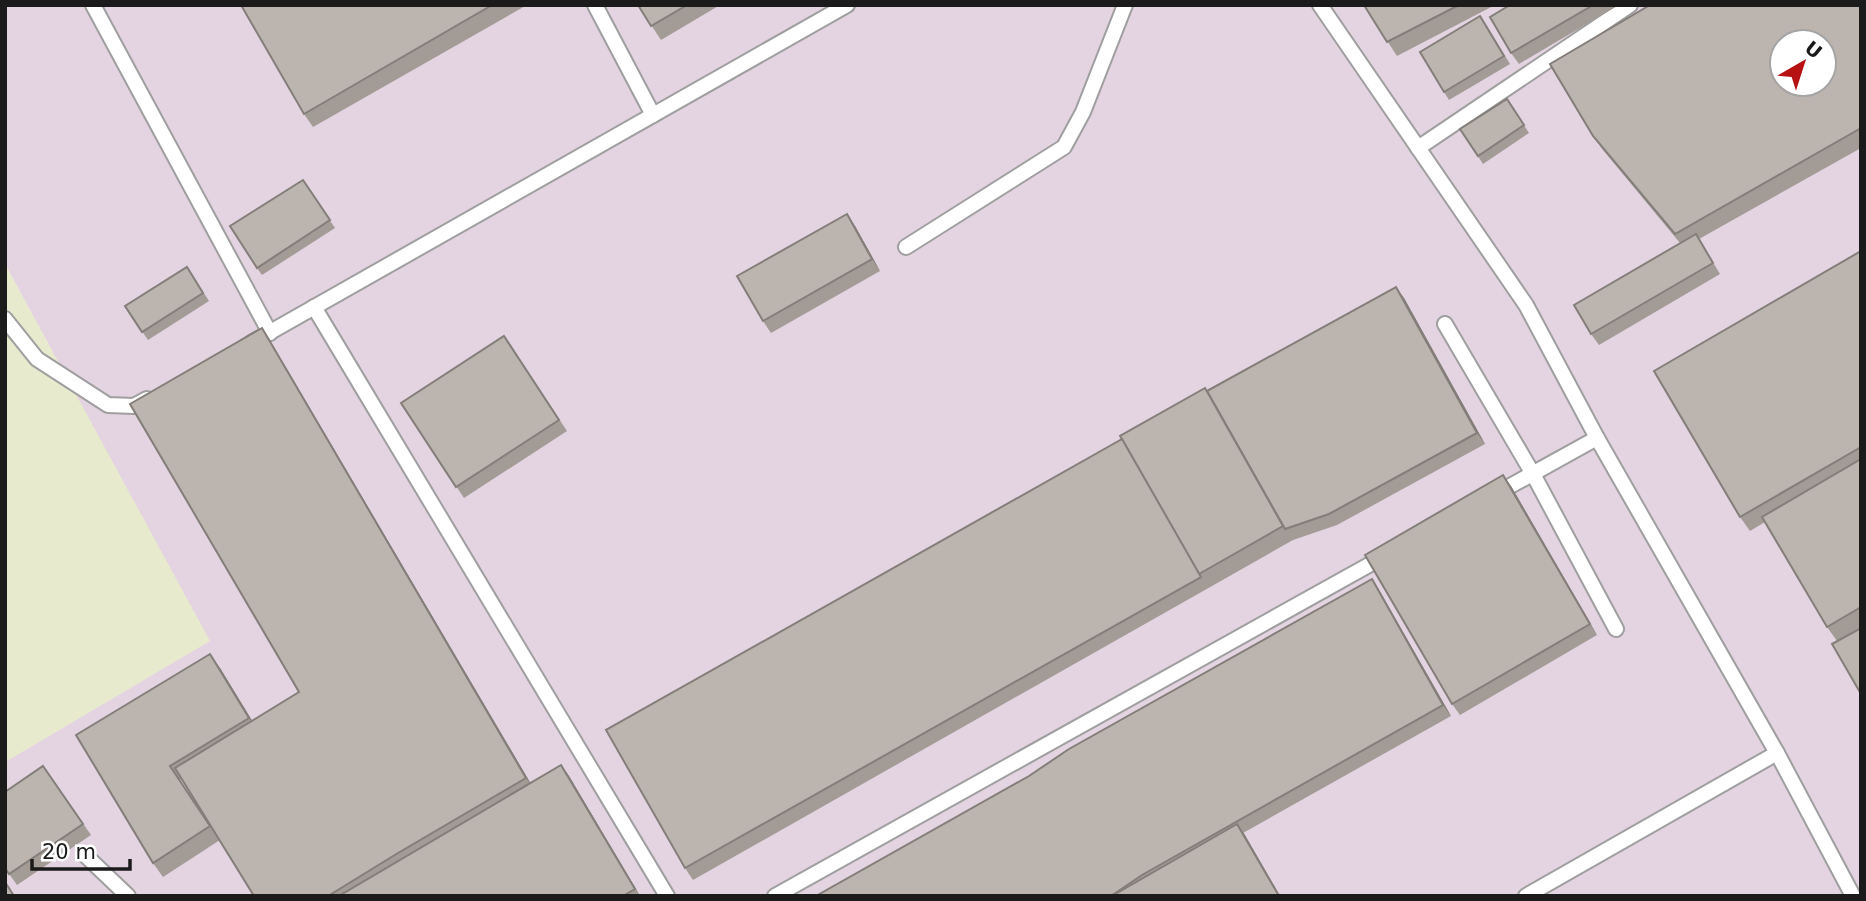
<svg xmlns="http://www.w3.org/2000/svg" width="1866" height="901" font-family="'DejaVu Sans',sans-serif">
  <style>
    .industrial { fill: #e4d4e1; fill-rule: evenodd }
    .farmland { fill: #e8eace }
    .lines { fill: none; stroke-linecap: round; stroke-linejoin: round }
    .service-casing { stroke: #9f9f9f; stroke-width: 18 }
    .service { stroke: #fff; stroke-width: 14 }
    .wall { fill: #a29b96; fill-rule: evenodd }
    .shaded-wall { fill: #847e7a }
    .building { fill: #bcb4af; stroke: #847e7a; stroke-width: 2; fill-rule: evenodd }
  </style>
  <rect width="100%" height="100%" fill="#ece8e1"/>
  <!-- industrial -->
  <path class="industrial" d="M 5,5 L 1861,5 L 1861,896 L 5,896 L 5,762 L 209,641 L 5,264 ZM 1782,42 L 1824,42 L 1824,84 L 1782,84 Z"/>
  <!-- farmland -->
  <path class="farmland" d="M 5,264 L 210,641 L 5,762 Z"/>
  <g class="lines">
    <defs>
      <g id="service">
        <path d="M 93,5 L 270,333"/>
        <path d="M 595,5 L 653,115"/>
        <path d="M 1320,5 L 1526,305 L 1597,438 L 1777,753 L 1853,896"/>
        <path d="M 1418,148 L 1630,5"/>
        <path d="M 906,247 L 1064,147 L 1083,112 L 1125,5"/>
        <path d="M 314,307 L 667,896"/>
        <path d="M 5,319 L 37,359 L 108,405 L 134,406 L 147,399"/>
        <path d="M 1445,324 L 1533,474 L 1616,629"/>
        <path d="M 251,343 L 847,5"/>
        <path d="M 1494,495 L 1597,438"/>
        <path d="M 85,855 L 128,896"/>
        <path d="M 775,896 L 1385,556"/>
        <path d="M 1526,896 L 1777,753"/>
      </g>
    </defs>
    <!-- service casing -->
    <use href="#service" class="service-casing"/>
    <!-- service -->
    <use href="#service" class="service"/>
  </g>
  <!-- wall -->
  <g class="wall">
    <path d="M 241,5 L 527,5 L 313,127 L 304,114 Z"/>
    <path d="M 638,5 L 720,5 L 661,40 Z"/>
    <path d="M 1364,5 L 1495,5 L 1397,56 Z"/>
    <path d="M 1510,5 L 1619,5 L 1519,64 L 1511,53 Z"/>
    <path d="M 1861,5 L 1861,148 L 1699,239 L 1720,274 L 1599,345 L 1591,334 L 1680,243 L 1603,150 L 1593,136 Z"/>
    <path d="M 1485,23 L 1510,64 L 1449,100 L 1444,92 Z"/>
    <path d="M 1507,99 L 1529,133 L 1483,164 L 1460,129 Z"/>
    <path d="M 303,180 L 335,228 L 262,275 L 257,268 Z"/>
    <path d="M 847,214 L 855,226 L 880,271 L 771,333 L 763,321 Z"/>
    <path d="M 1861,251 L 1861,627 L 1837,641 L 1827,627 L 1765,522 L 1750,531 L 1740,517 Z"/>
    <path d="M 187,267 L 209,301 L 148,340 L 125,306 Z"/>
    <path d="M 1404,298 L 1485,444 L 1337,525 L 1293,540 L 693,880 L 685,868 L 1207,391 Z"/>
    <path d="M 262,328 L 269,339 L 530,783 L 561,765 L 569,776 L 640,896 L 254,896 L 220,840 L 163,877 L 153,863 L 76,735 L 220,668 L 252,721 L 299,692 ZM 181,779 L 211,826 L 180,780 Z"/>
    <path d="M 504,336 L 567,431 L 464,498 L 401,403 Z"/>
    <path d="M 1511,486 L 1597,635 L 1460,715 L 1452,704 Z"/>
    <path d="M 1372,579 L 1379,590 L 1451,716 L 1243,833 L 1280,896 L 816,896 L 1029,776 Z"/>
    <path d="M 43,766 L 91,835 L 17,885 L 5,868 Z"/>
  </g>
  <!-- shaded-wall -->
  <g class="shaded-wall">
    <path d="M 847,214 L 855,226 L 880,271 L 872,259 Z"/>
    <path d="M 1396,287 L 1404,298 L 1485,444 L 1477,433 Z"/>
    <path d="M 262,328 L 269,339 L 534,789 L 526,778 Z"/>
    <path d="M 1503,475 L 1511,486 L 1597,635 L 1590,624 Z"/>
    <path d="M 1372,579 L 1379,590 L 1451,716 L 1443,705 Z"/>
    <path d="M 210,654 L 220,668 L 259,732 L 249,718 Z"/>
    <path d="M 561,765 L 569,776 L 640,896 L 635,889 Z"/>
    <path d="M 1237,824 L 1245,835 L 1280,896 L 1279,896 Z"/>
  </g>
  <!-- building -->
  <g class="building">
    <path d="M 241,5 L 492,5 L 304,114 Z"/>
    <path d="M 638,5 L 687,5 L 651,26 Z"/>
    <path d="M 1364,5 L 1459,5 L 1387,42 Z"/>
    <path d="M 1510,5 L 1593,5 L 1511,53 L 1490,17 Z"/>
    <path d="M 1650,5 L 1861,5 L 1861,128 L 1675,234 L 1593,136 L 1550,64 ZM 1782,42 L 1824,42 L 1824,84 L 1782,84 Z"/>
    <path d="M 1480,16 L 1504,56 L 1444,92 L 1420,52 Z"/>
    <path d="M 1507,99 L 1524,125 L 1478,156 L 1460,129 Z"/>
    <path d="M 303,180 L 330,220 L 257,268 L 230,226 Z"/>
    <path d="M 847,214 L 872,259 L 763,321 L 737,276 Z"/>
    <path d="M 1696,234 L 1713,263 L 1591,334 L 1574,305 Z"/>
    <path d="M 1861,251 L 1861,447 L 1740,517 L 1654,371 Z"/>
    <path d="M 187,267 L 203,293 L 142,332 L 125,306 Z"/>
    <path d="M 1396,287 L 1477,433 L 1329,514 L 1285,529 L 1207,391 Z"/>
    <path d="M 262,328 L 526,778 L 398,853 L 328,896 L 254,896 L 175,768 L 299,692 L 130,404 Z"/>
    <path d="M 504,336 L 559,420 L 456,487 L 401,403 Z"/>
    <path d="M 1205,388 L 1283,526 L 1199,574 L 1120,436 Z"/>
    <path d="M 1122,439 L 1201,577 L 685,868 L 606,730 Z"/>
    <path d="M 1861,459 L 1861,607 L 1827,627 L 1762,517 Z"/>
    <path d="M 1503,475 L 1590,624 L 1452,704 L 1365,555 Z"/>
    <path d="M 1372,579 L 1443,705 L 1142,875 L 1111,896 L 816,896 L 1029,776 L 1069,749 Z"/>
    <path d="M 1861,628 L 1861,694 L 1832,644 Z"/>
    <path d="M 210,654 L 249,718 L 170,766 L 210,826 L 153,863 L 76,735 Z"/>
    <path d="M 561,765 L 635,889 L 623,896 L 339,896 Z"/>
    <path d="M 43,766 L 83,824 L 9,874 L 5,868 L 5,792 Z"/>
    <path d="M 1237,824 L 1279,896 L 1112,896 Z"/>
    <path d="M 5,882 L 14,896 L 5,896 Z"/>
  </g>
  <!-- border -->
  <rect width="1866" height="901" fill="none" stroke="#1b1b1b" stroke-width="14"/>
  <!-- north arrow -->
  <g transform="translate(1803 63) rotate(39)"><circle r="33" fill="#ffffff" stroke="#a4a4a4" stroke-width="2"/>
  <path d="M0-5L12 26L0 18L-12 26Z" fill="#b61113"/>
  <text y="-10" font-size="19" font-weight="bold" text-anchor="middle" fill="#1b1b1b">U</text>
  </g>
  <!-- scale -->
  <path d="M32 859v10h98v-10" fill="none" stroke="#1b1b1b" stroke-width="3.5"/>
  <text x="42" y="859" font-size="21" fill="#1b1b1b" stroke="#ffffff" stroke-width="5" paint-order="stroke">20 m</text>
</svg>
